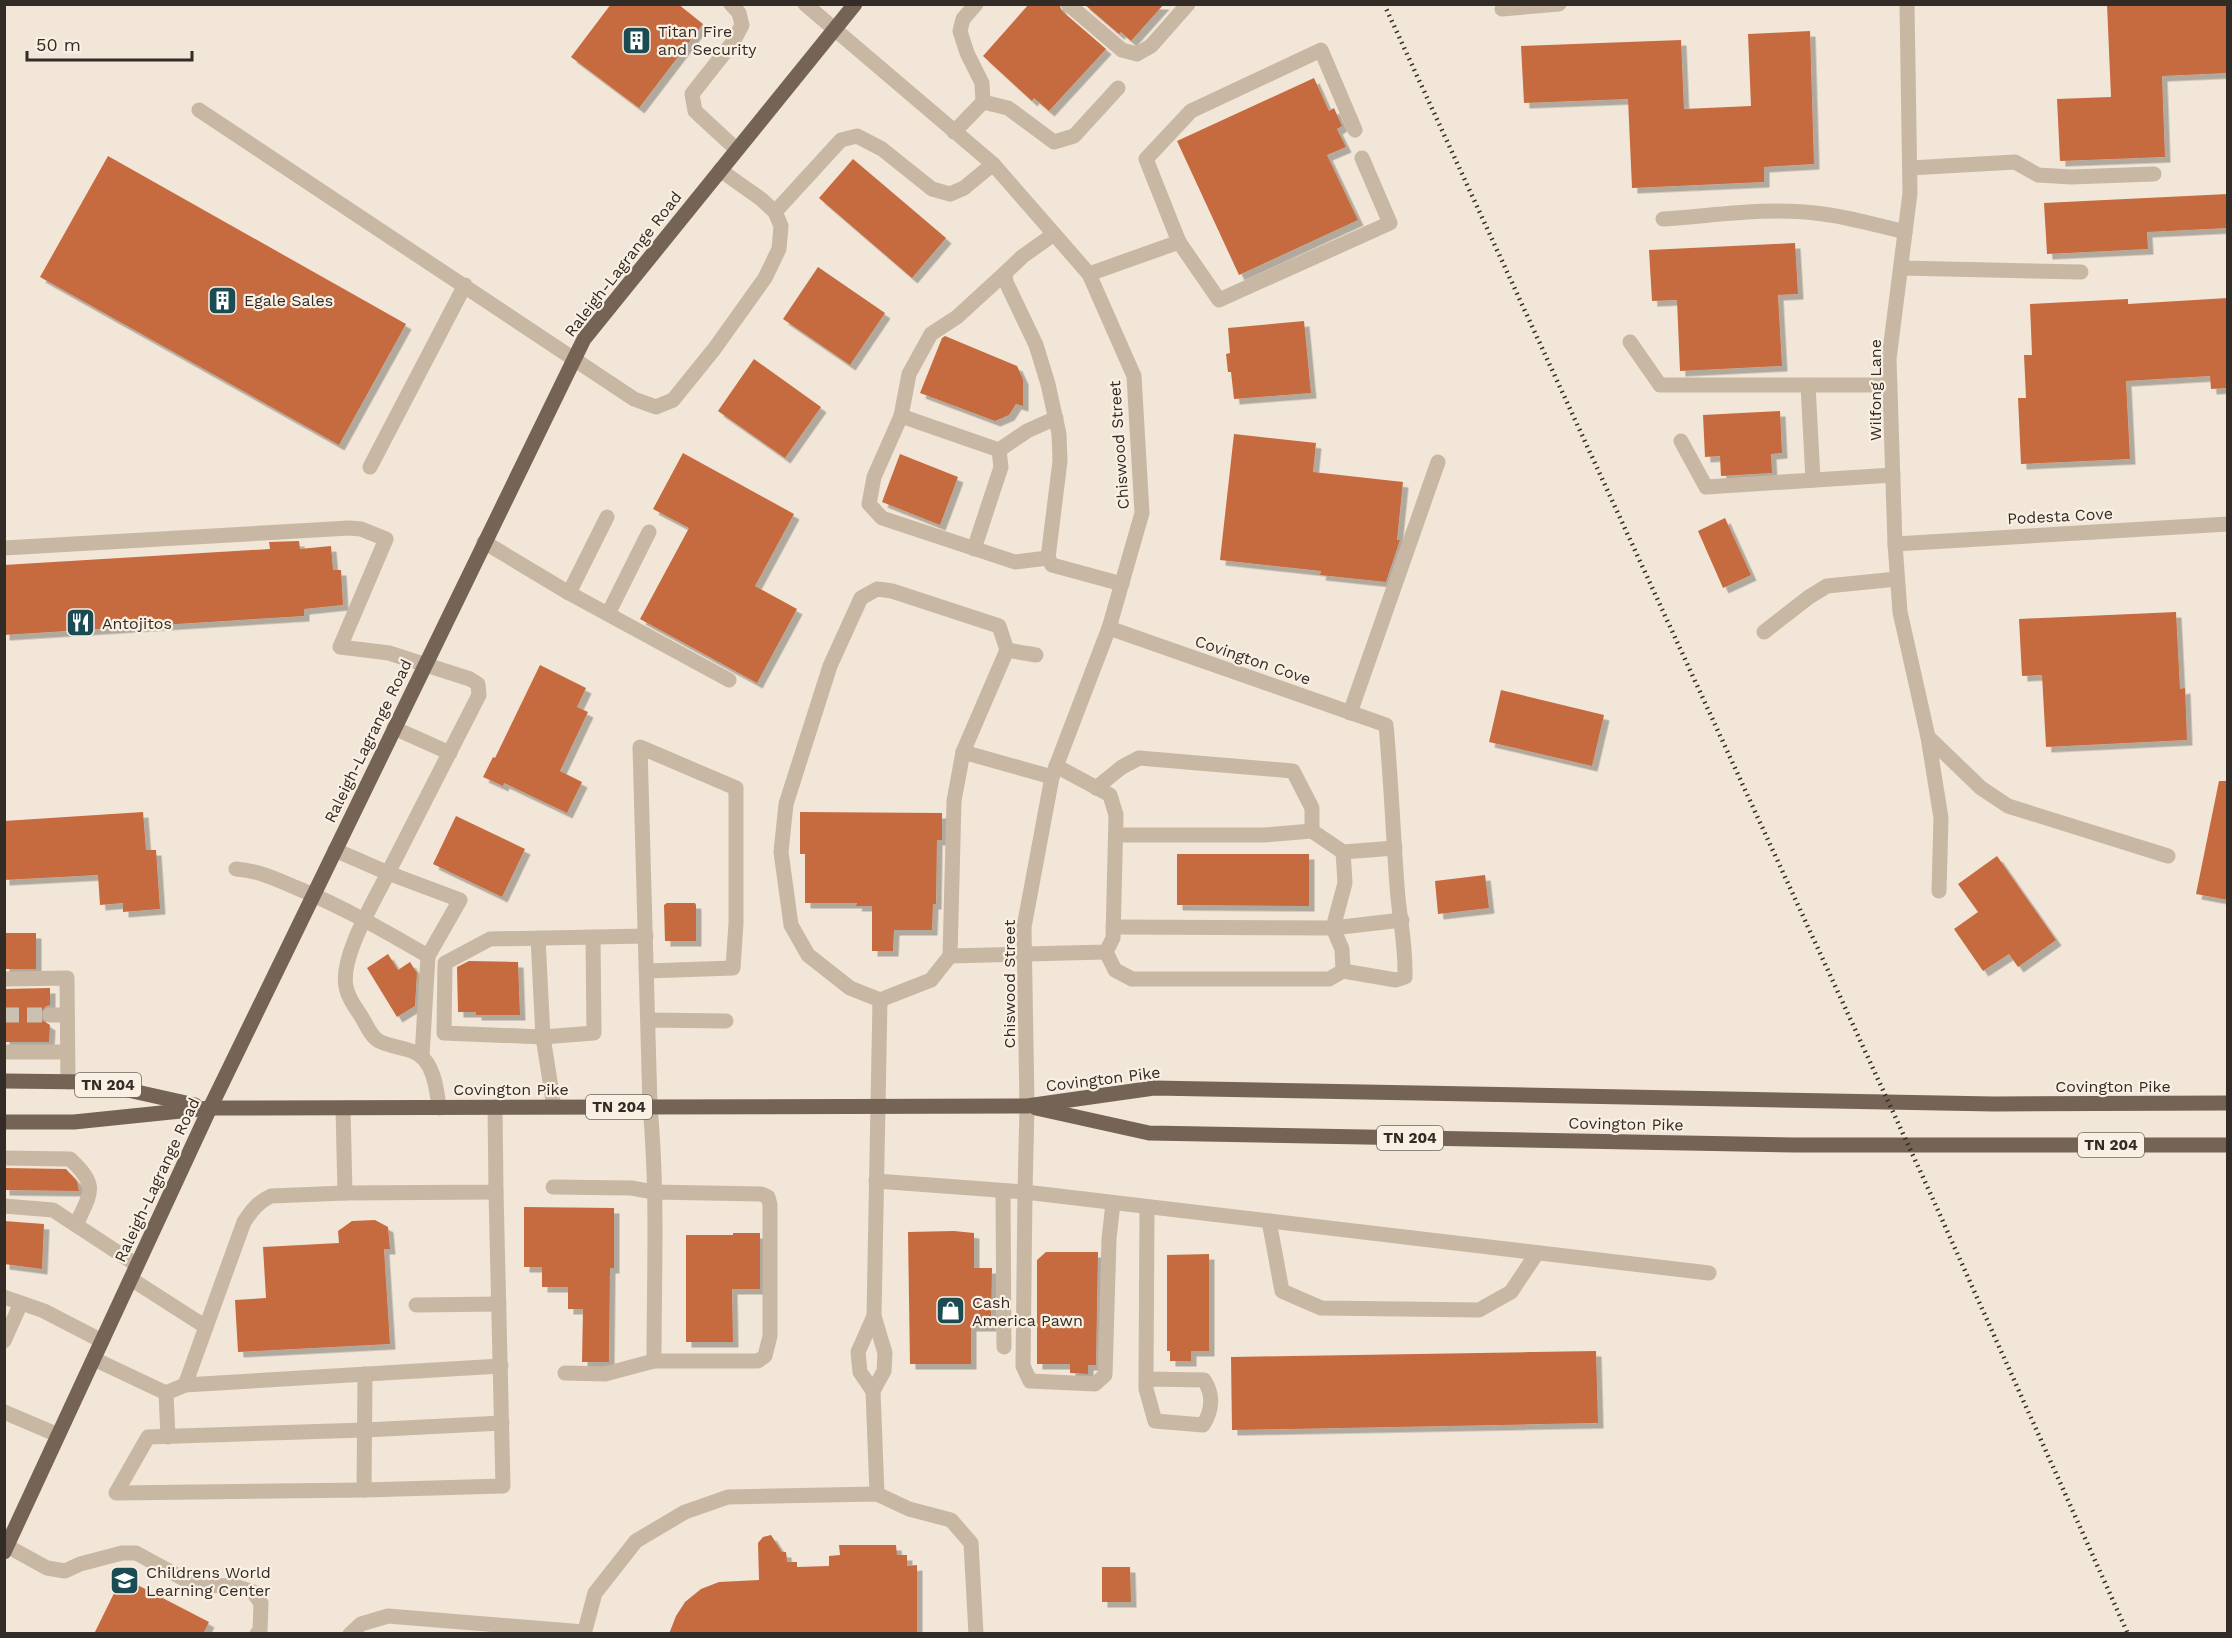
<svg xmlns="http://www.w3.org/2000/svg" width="2232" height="1638" font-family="'Work Sans',sans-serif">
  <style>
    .building { fill: #c66b3f; filter: url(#shadow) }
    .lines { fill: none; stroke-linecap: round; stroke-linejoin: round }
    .minor-tunnel { stroke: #cbc1b3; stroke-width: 15; stroke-dasharray: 15 8; stroke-linecap: butt }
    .minor { stroke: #c8b7a3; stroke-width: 15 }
    .major { stroke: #756356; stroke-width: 15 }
    .rail { stroke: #332b25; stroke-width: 4.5; stroke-dasharray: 1.5 4.5; stroke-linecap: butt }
    .labels { text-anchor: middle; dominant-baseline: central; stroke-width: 4.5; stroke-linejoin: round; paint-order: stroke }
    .shield { fill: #f9f0e3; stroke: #6e665e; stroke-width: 1.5 }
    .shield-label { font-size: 15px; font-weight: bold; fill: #332b25 }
    .poi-label { font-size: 16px; fill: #332b25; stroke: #f9f0e3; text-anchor: start }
    .street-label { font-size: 16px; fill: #332b25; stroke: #f9f0e3 }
  </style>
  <defs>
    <filter id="shadow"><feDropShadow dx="5.5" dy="5.5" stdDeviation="0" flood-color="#0004"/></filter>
  </defs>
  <rect width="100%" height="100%" fill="#f1e6d7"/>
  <!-- building -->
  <g class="building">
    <path d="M 611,4 L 678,4 L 703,24 L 639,108 L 571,57 Z"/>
    <path d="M 1029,4 L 1059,4 L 1062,11 L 1106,49 L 1049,111 L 1034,98 L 1032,101 L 983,56 Z"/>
    <path d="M 1084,4 L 1164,4 L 1131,41 L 1121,32 L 1119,34 Z"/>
    <path d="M 2107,4 L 2228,4 L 2228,73 L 2162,76 L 2165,157 L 2060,161 L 2057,99 L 2111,97 Z"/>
    <path d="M 1810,31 L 1814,164 L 1764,167 L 1764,182 L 1632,188 L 1628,99 L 1524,103 L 1521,46 L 1681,40 L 1684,109 L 1751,106 L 1748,34 Z"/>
    <path d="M 1314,78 L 1329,111 L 1334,108 L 1342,126 L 1337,129 L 1346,147 L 1327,155 L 1358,220 L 1239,275 L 1177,141 Z"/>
    <path d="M 108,156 L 406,324 L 339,445 L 40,277 Z"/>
    <path d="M 853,159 L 946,238 L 912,278 L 819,198 Z"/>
    <path d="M 2228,194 L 2228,228 L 2147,232 L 2148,249 L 2047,254 L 2044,203 Z"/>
    <path d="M 1795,243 L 1798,294 L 1778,295 L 1782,366 L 1680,371 L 1677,300 L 1652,301 L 1649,250 Z"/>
    <path d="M 818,267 L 885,313 L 850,365 L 783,319 Z"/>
    <path d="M 2228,298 L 2228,388 L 2211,389 L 2210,376 L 2126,381 L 2130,459 L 2021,464 L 2018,398 L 2026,398 L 2024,355 L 2032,355 L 2030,304 L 2128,299 L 2128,304 Z"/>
    <path d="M 1304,321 L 1311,393 L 1234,399 L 1231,372 L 1228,372 L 1226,354 L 1230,353 L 1228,328 Z"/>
    <path d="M 945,336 L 1017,366 L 1023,379 L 1023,406 L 1016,404 L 1009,415 L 995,421 L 920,393 L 942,338 Z"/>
    <path d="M 754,359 L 821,407 L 785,458 L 718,411 Z"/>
    <path d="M 1780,411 L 1782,453 L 1771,454 L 1772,473 L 1721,476 L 1720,456 L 1705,457 L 1703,415 Z"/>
    <path d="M 1234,434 L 1316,443 L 1313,472 L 1403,482 L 1397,540 L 1400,540 L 1386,582 L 1320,575 L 1321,571 L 1220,560 Z"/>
    <path d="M 683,453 L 794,514 L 755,586 L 797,609 L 757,683 L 640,619 L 689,528 L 653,509 Z"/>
    <path d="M 900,454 L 958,477 L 940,525 L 882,502 Z"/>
    <path d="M 1725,518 L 1751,575 L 1723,588 L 1698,531 Z"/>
    <path d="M 299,541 L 300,549 L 331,546 L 333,570 L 341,570 L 343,605 L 304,609 L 304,616 L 4,635 L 4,565 L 270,549 L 269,542 Z"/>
    <path d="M 2176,612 L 2180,689 L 2185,688 L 2187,740 L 2046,747 L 2042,675 L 2022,676 L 2019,619 Z"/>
    <path d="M 540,665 L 586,688 L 577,707 L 588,712 L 560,771 L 582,782 L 567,813 L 504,783 L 503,786 L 483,777 L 493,757 L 495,758 Z"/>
    <path d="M 1501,690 L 1604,715 L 1592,766 L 1489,742 Z"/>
    <path d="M 2219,781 L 2228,781 L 2228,900 L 2196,894 Z"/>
    <path d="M 143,812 L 146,850 L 156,850 L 160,909 L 123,912 L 123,903 L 100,905 L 98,875 L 4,880 L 4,821 Z"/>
    <path d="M 800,812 L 942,813 L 942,840 L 937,840 L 936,904 L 933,904 L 932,930 L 894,930 L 893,951 L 872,951 L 872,906 L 856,906 L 857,903 L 805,903 L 805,854 L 800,854 Z"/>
    <path d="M 456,816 L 525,849 L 502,897 L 433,864 Z"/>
    <path d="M 1177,854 L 1309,854 L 1309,906 L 1177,905 Z"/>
    <path d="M 1997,856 L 2056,940 L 2018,967 L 2009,954 L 1983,971 L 1954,929 L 1978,912 L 1958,884 Z"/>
    <path d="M 1485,875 L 1489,908 L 1438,914 L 1435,881 Z"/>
    <path d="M 667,903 L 695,903 L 696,905 L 696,941 L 665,941 L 664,905 Z"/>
    <rect x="4" y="933" width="32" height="36"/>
    <path d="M 388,954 L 398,970 L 410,962 L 417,973 L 415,1006 L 397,1017 L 367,968 Z"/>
    <path d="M 469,961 L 518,962 L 520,1015 L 476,1015 L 476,1012 L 458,1012 L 457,967 Z"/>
    <path d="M 50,988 L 50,1005 L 45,1007 L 40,1014 L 42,1020 L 50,1025 L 49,1042 L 4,1042 L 4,989 Z"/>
    <path d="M 4,1168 L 66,1169 L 77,1181 L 79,1191 L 4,1190 Z"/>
    <path d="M 524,1207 L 614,1208 L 614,1268 L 610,1268 L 609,1362 L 582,1362 L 583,1309 L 568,1309 L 568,1287 L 542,1287 L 542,1267 L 524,1267 Z"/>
    <path d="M 375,1220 L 388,1227 L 390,1249 L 384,1249 L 390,1344 L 238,1352 L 235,1300 L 266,1298 L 263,1247 L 339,1243 L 338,1231 L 352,1221 Z"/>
    <path d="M 4,1221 L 44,1224 L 42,1269 L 4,1264 Z"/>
    <path d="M 954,1231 L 974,1233 L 974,1268 L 992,1268 L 991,1326 L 971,1326 L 971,1364 L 910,1364 L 908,1232 Z"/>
    <path d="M 733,1233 L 760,1233 L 760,1289 L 732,1289 L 733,1342 L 686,1342 L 686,1235 L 733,1235 Z"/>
    <path d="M 1046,1252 L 1098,1252 L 1096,1365 L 1088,1365 L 1088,1374 L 1070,1373 L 1070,1364 L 1037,1364 L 1037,1260 Z"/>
    <path d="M 1209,1254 L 1209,1351 L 1191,1351 L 1191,1361 L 1170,1361 L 1170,1351 L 1167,1351 L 1167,1255 Z"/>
    <path d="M 1596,1351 L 1598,1423 L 1232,1430 L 1231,1357 Z"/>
    <path d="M 771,1535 L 782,1552 L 786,1552 L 787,1562 L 797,1562 L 797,1567 L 829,1566 L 829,1556 L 840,1555 L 839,1545 L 896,1545 L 897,1555 L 907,1555 L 907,1566 L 917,1565 L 917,1634 L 669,1634 L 676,1616 L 685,1602 L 701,1589 L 719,1582 L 759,1580 L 758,1543 L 763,1537 Z"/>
    <path d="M 1102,1567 L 1130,1567 L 1131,1602 L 1102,1602 Z"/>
    <path d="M 122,1577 L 209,1622 L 203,1634 L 94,1634 Z"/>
  </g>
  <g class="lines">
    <!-- minor-tunnel -->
    <path class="minor-tunnel" d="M 4,1015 L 50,1015"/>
    <!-- minor -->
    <g class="minor">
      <path d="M 731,4 L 739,13 L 742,25 L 733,42 L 692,94 L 695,111 L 736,149"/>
      <path d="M 805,4 L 993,164 L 1089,274 L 1134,376 L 1142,513 L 1109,628 L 1052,777 L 1024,927 L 1027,1106 L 1025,1192 L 1709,1273"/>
      <path d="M 1068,4 L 1122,50 L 1137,54 L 1151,46 L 1188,4"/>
      <path d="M 1907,4 L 1910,193 L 1889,359 L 1895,544 L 1900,612 L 1928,737 L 1941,818 L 1939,891"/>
      <path d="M 1502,9 L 1559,4"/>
      <path d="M 983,102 L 1008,108 L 1054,142 L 1074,136 L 1118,88"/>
      <path d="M 199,110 L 634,399 L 656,407 L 673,400 L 715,348 L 765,278 L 779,249 L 781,226 L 775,212 L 761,199 L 720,170"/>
      <path d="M 954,132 L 983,102 L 982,83 L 967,53 L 960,31 L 963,19 L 976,4"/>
      <path d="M 1910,168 L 2015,162 L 2038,175 L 2071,177 L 2154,174"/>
      <path d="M 775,212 L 841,140 L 857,136 L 882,149 L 932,189 L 950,194 L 964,188 L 993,164"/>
      <path d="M 1663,219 C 1713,216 1766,207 1815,213 C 1846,216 1875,225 1905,232"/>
      <path d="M 1054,234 L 1023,256 L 1005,273 L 1006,282 L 1036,345 L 1048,384 L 1059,434 L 1060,461 L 1048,558 L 1052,565 L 1122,584"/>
      <path d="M 1179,242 L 1146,159 L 1191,111 L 1321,50 L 1355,130"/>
      <path d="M 1901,268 L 2081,272"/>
      <path d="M 1089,274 L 1179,242 L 1219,300 L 1390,223 L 1362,158"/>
      <path d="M 1630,342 L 1660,385 L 1890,385"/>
      <path d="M 1808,385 L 1813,480"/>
      <path d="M 901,416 L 909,374 L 931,334 L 957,317 L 1005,273"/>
      <path d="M 1681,441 L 1706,487 L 1893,475"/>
      <path d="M 999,450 L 1027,431 L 1056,418"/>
      <path d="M 370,467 L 465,285"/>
      <path d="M 484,542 L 569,593 L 607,517"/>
      <path d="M 1895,544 L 2228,524"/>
      <path d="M 4,548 L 349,528 L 361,529 L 386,539 L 340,647 L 389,653 L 470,679 L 478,684 L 479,695 L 388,873 L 335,850"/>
      <path d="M 974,549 L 1001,467 L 999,450 L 901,416 L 874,477 L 869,504 L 882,518 L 1015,562 L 1048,558"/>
      <path d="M 569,593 L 729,680"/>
      <path d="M 608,614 L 649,532"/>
      <path d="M 1109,628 L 1386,725 C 1391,779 1393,832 1397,886 C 1399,917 1406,944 1405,977 L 1396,980 L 1343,971"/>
      <path d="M 1764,632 L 1809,597 L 1827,586 L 1897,579"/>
      <path d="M 1007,650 L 1036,655"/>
      <path d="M 1350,713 L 1438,462"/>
      <path d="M 394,728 L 450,753"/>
      <path d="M 1928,737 L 1981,788 L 2008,806 L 2168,856"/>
      <path d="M 963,752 L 1052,777"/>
      <path d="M 1096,788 L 1122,767 L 1139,758 L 1293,771 L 1312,808 L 1312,831 L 1265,835 L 1116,835"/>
      <path d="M 1312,831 L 1343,852 L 1345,883 L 1333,928 L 1402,920"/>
      <path d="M 1343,852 L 1395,848"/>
      <path d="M 236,869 C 260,871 276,879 297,888 C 343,907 385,931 428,956 L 422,1056"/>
      <path d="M 593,937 L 594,1033 L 543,1037 L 444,1033 L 445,963 L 490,939 L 646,936"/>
      <path d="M 538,938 L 543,1037 L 554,1107"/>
      <path d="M 1106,952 L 1115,970 L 1132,979 L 1329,979 L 1343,971 L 1342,949 L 1333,928 L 1113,927"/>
      <path d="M 428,956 L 460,900 L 388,873 C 374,902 340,956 346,987 C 348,998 355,1007 361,1016 C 366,1024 371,1037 379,1041 C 390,1047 403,1047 414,1052 C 433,1059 437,1089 439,1108"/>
      <path d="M 950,956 L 1106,952 L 1113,938 L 1116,815 L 1110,795 L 1056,766"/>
      <path d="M 4,979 L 67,978 L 68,1082"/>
      <path d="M 50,1015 L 67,1015"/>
      <path d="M 648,1020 L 726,1021"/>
      <path d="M 4,1052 L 67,1052"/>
      <path d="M 343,1108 L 345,1193 L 496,1192 L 495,1107"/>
      <path d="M 4,1158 L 70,1159 C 99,1186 91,1192 76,1225"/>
      <path d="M 876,1181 L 1025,1192 L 1023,1366 L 1030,1381 L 1095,1384 L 1105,1375 L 1109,1239 L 1113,1203"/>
      <path d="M 553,1187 L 631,1188 L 654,1192 L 761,1194 L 768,1197 L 770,1205 L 770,1336 L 765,1356 L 758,1361 L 654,1361 C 654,1277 658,1191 650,1107 L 640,747 L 736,788 L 736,923 L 733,968 L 646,971"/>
      <path d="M 1003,1191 L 1004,1347"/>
      <path d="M 496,1192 L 503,1486 L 364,1490 L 116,1493 L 148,1437 L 365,1430 L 502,1423"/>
      <path d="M 4,1206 L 53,1210 L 137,1265"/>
      <path d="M 1269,1221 L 1282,1291 L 1321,1308 L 1479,1310 L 1511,1292 L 1537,1253"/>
      <path d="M 131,1279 L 206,1327"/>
      <path d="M 4,1297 L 44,1311 L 102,1341"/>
      <path d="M 416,1305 L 499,1304"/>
      <path d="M 4,1341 L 21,1303"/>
      <path d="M 94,1359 L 166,1393 L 168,1437"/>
      <path d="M 565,1373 L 605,1374 L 654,1361"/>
      <path d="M 1146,1379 L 1204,1380 C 1214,1395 1212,1411 1203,1425 L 1155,1421 L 1146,1389 L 1146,1379 L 1147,1207"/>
      <path d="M 185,1385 L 244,1222 C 252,1210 258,1202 271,1196 L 345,1193"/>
      <path d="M 873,1391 L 860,1372 L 858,1352 L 874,1316"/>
      <path d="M 166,1393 L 185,1385 L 501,1366"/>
      <path d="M 4,1412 L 58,1435"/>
      <path d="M 364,1490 L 365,1374"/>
      <path d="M 877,1494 L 873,1391 L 884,1371 L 885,1353 L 874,1316 L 880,1000 L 931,980 L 950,956 L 954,801 L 963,752 L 1007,650 L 999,626 L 892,591 L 877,589 L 861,598 L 830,666 L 786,804 L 781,852 L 791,925 L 808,955 L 850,988 L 880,1000"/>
      <path d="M 7,1546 L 47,1568 L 65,1571 L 80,1564 L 122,1553 L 136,1553 L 195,1585 L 234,1586 L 253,1592 L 261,1603 L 260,1630 L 257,1634"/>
      <path d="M 350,1634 L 361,1624 L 388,1616 L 584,1632"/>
      <path d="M 584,1634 L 595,1593 L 636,1541 L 685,1512 L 728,1497 L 877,1494 L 909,1509 L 951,1520 L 971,1543 L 976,1634"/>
    </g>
    <!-- major -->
    <g class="major">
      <path d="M 4,1081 L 92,1082 L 195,1105"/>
      <path d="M 1036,1108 L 1149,1133 L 1796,1145 L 2228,1145"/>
      <path d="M 4,1122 L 74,1122 L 210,1108 L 1027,1106 L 1154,1088 L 1994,1104 L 2228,1103"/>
      <path d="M 4,1552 L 210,1108 L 584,339 L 855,4"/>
    </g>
    <!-- rail -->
    <path class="rail" d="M 1384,4 L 1927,1186 L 2128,1634"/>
  </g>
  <!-- icons -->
  <defs>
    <symbol id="building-square" viewBox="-11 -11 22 22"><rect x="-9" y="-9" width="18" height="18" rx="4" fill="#1b4c54" stroke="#f9f0e3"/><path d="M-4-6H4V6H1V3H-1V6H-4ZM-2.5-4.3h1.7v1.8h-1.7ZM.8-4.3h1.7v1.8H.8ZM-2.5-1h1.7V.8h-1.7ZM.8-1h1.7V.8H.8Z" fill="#fff"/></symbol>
    <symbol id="restaurant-square" viewBox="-11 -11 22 22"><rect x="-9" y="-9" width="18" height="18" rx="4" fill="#1b4c54" stroke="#f9f0e3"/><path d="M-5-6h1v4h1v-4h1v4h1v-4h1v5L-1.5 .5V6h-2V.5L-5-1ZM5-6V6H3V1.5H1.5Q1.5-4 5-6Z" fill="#fff"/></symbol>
    <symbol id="shop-square" viewBox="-11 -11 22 22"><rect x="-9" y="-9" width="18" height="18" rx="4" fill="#1b4c54" stroke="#f9f0e3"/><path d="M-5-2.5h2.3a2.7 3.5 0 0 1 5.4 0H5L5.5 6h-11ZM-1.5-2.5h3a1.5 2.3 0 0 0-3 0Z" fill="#fff"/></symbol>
    <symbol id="school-square" viewBox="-11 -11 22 22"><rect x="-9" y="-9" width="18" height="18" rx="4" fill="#1b4c54" stroke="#f9f0e3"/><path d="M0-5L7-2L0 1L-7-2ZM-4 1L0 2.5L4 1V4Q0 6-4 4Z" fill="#fff"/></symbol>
  </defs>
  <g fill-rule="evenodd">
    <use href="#building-square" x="620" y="24" width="33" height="33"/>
    <use href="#building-square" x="206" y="284" width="33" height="33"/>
    <use href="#restaurant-square" x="64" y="606" width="33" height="33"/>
    <use href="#shop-square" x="934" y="1294" width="33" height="33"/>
    <use href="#school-square" x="108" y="1564" width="33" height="33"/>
  </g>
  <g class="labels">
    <!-- shield labels -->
    <g class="shield">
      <rect x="75" y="1073" width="66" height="24" rx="4.5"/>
      <rect x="586" y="1095" width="66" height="24" rx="4.5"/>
      <rect x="1377" y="1126" width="66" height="24" rx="4.5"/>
      <rect x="2078" y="1133" width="66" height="24" rx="4.5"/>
    </g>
    <g class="shield-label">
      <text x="108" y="1085">TN 204</text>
      <text x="619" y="1107">TN 204</text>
      <text x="1410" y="1138">TN 204</text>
      <text x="2111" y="1145">TN 204</text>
    </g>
    <!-- poi labels -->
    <g class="poi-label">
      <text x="658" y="31">Titan Fire<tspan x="658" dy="18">and Security</tspan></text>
      <text x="244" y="300">Egale Sales</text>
      <text x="102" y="623">Antojitos</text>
      <text x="972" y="1302">Cash<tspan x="972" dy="18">America Pawn</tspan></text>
      <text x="146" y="1572">Childrens World<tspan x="146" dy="18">Learning Center</tspan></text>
    </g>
    <!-- street labels -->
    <g class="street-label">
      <text transform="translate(623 264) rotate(-52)">Raleigh-Lagrange Road</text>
      <text transform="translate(1875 390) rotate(-90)">Wilfong Lane</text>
      <text transform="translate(1119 445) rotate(-94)">Chiswood Street</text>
      <text transform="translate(2060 516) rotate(-3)">Podesta Cove</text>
      <text transform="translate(1253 660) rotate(19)">Covington Cove</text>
      <text transform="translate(368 741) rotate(-64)">Raleigh-Lagrange Road</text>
      <text transform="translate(1009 984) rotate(-90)">Chiswood Street</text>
      <text transform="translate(1103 1079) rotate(-7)">Covington Pike</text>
      <text x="2113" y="1086">Covington Pike</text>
      <text x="511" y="1089">Covington Pike</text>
      <text transform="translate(1626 1124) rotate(1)">Covington Pike</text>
      <text transform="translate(157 1180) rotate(-65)">Raleigh-Lagrange Road</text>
    </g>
  </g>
  <!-- border -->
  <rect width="2232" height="1638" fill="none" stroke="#332b25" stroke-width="12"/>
  <!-- scale -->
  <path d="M27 51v9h165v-9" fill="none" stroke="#332b25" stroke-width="3"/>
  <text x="36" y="51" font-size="18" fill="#332b25" stroke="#f9f0e3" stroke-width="4.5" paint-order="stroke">50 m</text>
</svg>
